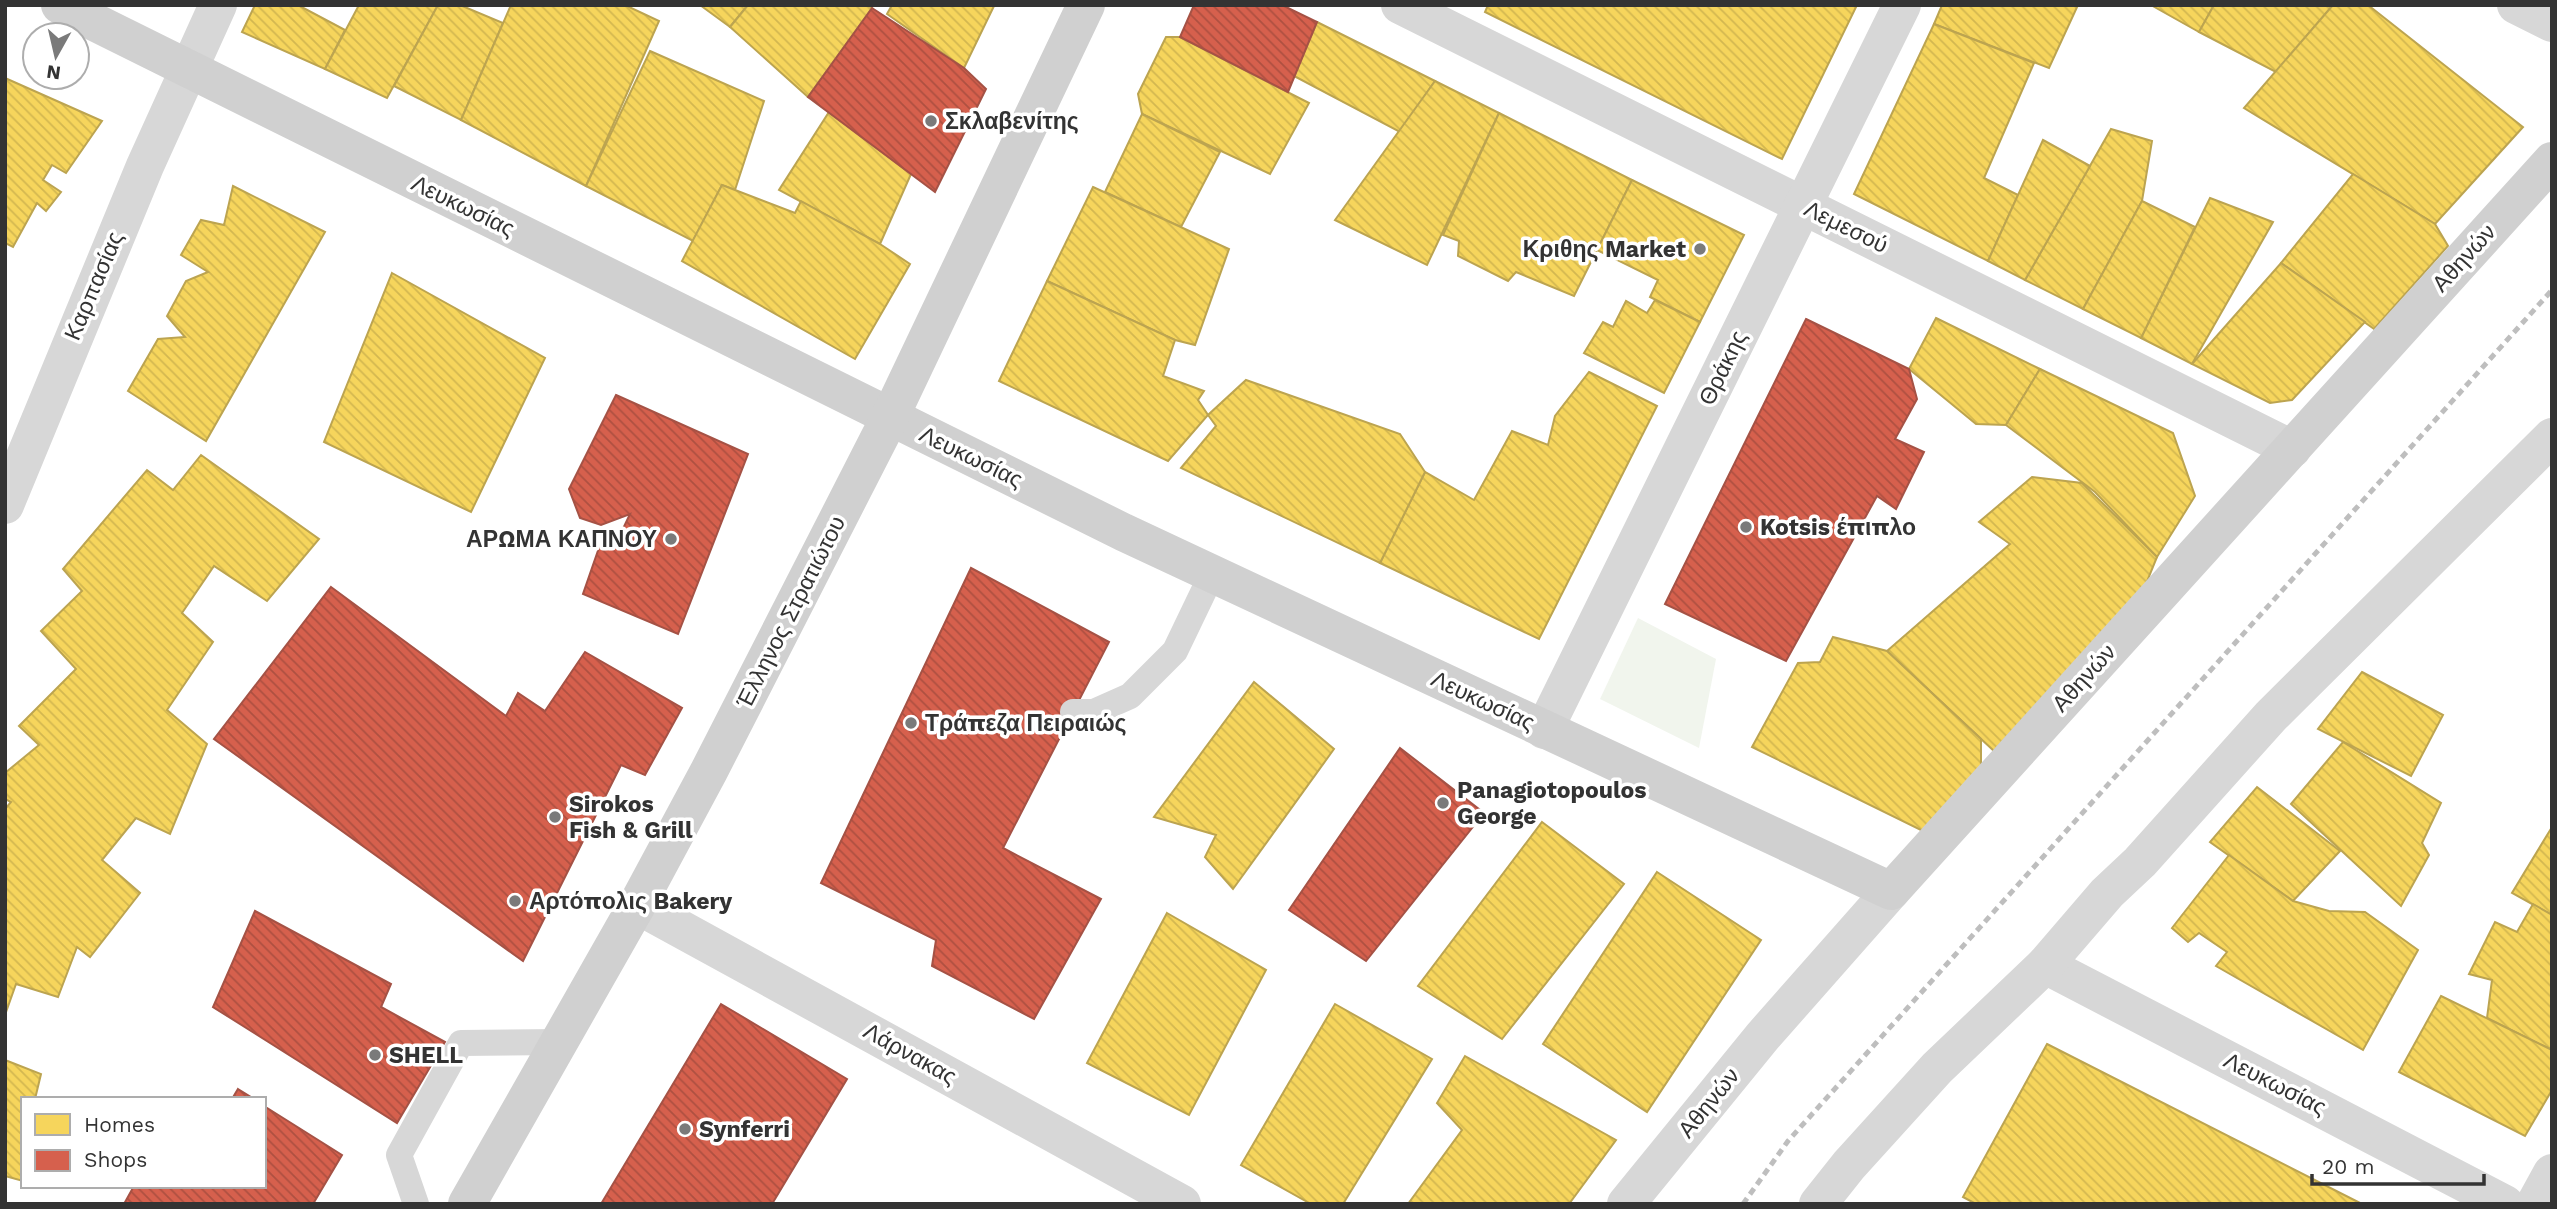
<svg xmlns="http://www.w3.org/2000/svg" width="2557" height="1209" font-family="'Work Sans',sans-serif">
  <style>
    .park { fill: #f1f5ed }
    .homes { fill: url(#homes-back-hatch); stroke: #bca450; stroke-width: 2 }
    .shops { fill: url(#shops-back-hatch); stroke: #a55245; stroke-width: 2 }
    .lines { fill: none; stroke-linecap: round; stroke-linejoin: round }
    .lane { stroke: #d7d7d7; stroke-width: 26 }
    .street { stroke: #d7d7d7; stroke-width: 38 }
    .secondary { stroke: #d0d0d0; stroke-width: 38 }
    .rail { stroke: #bebebe; stroke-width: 5; stroke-dasharray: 7 5; stroke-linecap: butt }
    .poi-dot { fill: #7a7a7a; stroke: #fff; stroke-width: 2.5 }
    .labels { text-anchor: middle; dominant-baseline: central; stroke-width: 7; stroke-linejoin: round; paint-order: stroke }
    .poi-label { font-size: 23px; font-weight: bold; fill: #333; stroke: #fff; text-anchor: start }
    .street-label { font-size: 23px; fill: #333; stroke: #fff }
  </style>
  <defs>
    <pattern id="homes-back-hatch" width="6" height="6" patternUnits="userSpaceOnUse" patternTransform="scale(1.75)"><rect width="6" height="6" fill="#f6d55c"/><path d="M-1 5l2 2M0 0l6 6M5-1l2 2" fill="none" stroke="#d3b750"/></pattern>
    <pattern id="shops-back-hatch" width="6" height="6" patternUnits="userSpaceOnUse" patternTransform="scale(1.75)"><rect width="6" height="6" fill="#d6604d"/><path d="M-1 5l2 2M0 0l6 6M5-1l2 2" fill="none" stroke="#ae5041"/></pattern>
  </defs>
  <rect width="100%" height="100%" fill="#fff"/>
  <!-- park -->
  <path class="park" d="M 1638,618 L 1716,659 L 1699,748 L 1600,699 Z"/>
  <!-- homes -->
  <g class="homes">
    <path d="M 255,5 L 298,5 L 345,30 L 325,69 L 242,32 Z"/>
    <path d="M 359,5 L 438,5 L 387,98 L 325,69 Z"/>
    <path d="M 438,5 L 460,5 L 503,23 L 461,120 L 394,86 Z"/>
    <path d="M 511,5 L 625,5 L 659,21 L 586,186 L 461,120 Z"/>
    <path d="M 700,5 L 748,5 L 730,27 Z"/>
    <path d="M 748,5 L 868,5 L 872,8 L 808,97 L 730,27 Z"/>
    <path d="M 892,5 L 994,5 L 994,6 L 964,68 L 887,14 Z"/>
    <path d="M 1488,5 L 1857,5 L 1782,159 L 1485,12 Z"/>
    <path d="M 1942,5 L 2078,5 L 2049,68 L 1934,24 Z"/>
    <path d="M 2151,5 L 2214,5 L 2199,32 Z"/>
    <path d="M 2214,5 L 2333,5 L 2276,72 L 2199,32 Z"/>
    <path d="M 2333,5 L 2368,5 L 2523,127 L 2435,224 L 2244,108 Z"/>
    <path d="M 1317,22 L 1435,81 L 1400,132 L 1294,76 Z"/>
    <path d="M 1934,24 L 2034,63 L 1984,178 L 2018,195 L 1988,261 L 1854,194 Z"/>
    <path d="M 1166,37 L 1180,37 L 1309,103 L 1270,174 L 1142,114 L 1138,94 Z"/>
    <path d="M 650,51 L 764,101 L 735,190 L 722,185 L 693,241 L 586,186 Z"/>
    <path d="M 5,78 L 102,121 L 66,173 L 52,165 L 43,180 L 61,192 L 46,211 L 37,203 L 13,247 L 5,243 Z"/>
    <path d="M 1435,81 L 1499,113 L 1427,265 L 1335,220 Z"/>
    <path d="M 829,112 L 911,174 L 880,244 L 779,190 Z"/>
    <path d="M 1499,113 L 1632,180 L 1574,296 L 1516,272 L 1508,281 L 1458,256 L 1459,241 L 1443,235 Z"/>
    <path d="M 1142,114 L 1220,152 L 1181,227 L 1105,192 Z"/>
    <path d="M 2111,129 L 2152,141 L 2142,201 L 2083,309 L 2025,280 Z"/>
    <path d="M 2043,140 L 2090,166 L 2025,280 L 1988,261 Z"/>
    <path d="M 2353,174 L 2435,224 L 2448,246 L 2374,329 L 2281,263 Z"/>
    <path d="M 1632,180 L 1744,235 L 1700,322 L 1650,297 L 1658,280 L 1597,250 Z"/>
    <path d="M 722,185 L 795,213 L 801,201 L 880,244 L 910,264 L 855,359 L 682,261 Z"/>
    <path d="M 233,186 L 325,232 L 206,441 L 128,391 L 158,339 L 185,337 L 167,316 L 186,281 L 208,272 L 181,255 L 201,220 L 224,225 Z"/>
    <path d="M 1093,187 L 1229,249 L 1195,345 L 1175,340 L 1047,281 Z"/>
    <path d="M 2210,198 L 2273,222 L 2192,364 L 2141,338 Z"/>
    <path d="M 2142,201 L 2195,227 L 2141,338 L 2083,309 Z"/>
    <path d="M 2281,263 L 2365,322 L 2292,400 L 2270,403 L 2192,364 Z"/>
    <path d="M 392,273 L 545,358 L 471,512 L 324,442 Z"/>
    <path d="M 1047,281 L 1175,340 L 1163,376 L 1204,391 L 1198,400 L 1208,415 L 1168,461 L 999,381 Z"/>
    <path d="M 1655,300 L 1700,322 L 1664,393 L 1584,353 L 1603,322 L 1613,327 L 1626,301 L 1647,313 Z"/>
    <path d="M 1936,318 L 2040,369 L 2006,425 L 1976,424 L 1909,369 Z"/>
    <path d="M 2040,369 L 2173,433 L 2195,496 L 2157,557 L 2095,492 L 2006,425 Z"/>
    <path d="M 1589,372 L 1657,406 L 1539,639 L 1380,563 L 1425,472 L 1474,500 L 1512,431 L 1548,445 L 1555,416 Z"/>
    <path d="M 1246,380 L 1400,434 L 1425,472 L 1380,563 L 1181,468 L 1216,426 L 1208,415 Z"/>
    <path d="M 201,455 L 319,539 L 267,601 L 214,566 L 182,613 L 213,642 L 167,710 L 207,744 L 170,834 L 136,818 L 102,860 L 140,893 L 90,957 L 77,947 L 58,997 L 16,984 L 5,1015 L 5,809 L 11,802 L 5,799 L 5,773 L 39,745 L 19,726 L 76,669 L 41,631 L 82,591 L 63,569 L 147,470 L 173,490 Z"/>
    <path d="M 2032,477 L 2082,483 L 2157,557 L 2146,584 L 1994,751 L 1887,651 L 2010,544 L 1979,522 Z"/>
    <path d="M 1833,637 L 1887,651 L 1981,739 L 1981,770 L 1927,833 L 1752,747 L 1798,663 L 1820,662 Z"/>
    <path d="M 2362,672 L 2443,715 L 2411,776 L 2318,729 Z"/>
    <path d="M 1254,682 L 1334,749 L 1233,889 L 1205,857 L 1216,835 L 1154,817 Z"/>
    <path d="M 2343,742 L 2441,803 L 2422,843 L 2429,855 L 2401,906 L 2291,804 Z"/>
    <path d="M 2257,787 L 2340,851 L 2293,901 L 2210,842 Z"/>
    <path d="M 1542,822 L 1624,884 L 1502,1039 L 1418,986 Z"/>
    <path d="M 2552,827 L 2552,915 L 2512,893 Z"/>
    <path d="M 2229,855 L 2293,901 L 2329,911 L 2365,912 L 2418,950 L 2363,1050 L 2216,966 L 2227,952 L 2199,933 L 2188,942 L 2172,928 Z"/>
    <path d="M 1657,872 L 1761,940 L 1647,1112 L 1543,1044 Z"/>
    <path d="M 2533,904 L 2552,915 L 2552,1050 L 2487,1018 L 2492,980 L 2469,974 L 2495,922 L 2517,932 Z"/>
    <path d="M 1167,913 L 1266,970 L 1189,1115 L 1087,1063 Z"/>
    <path d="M 2441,996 L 2552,1050 L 2552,1090 L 2525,1136 L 2399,1072 Z"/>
    <path d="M 1335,1004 L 1432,1059 L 1343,1204 L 1311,1204 L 1241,1165 Z"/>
    <path d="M 2047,1044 L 2362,1204 L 1976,1204 L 1963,1197 Z"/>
    <path d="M 1465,1056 L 1616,1140 L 1569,1204 L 1408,1204 L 1462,1130 L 1437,1103 Z"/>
    <path d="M 5,1060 L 41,1074 L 35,1099 L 23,1099 L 23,1181 L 5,1176 Z"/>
  </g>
  <!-- shops -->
  <g class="shops">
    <path d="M 1194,5 L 1282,5 L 1317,22 L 1288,92 L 1180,37 Z"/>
    <path d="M 872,8 L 964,68 L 986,89 L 935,192 L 808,97 Z"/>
    <path d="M 1806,319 L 1909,369 L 1917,399 L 1895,439 L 1924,452 L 1896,509 L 1877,496 L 1786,661 L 1665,604 Z"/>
    <path d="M 616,395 L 748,454 L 678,634 L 583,594 L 602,539 L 621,533 L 630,514 L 601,525 L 580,518 L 569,489 Z"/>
    <path d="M 971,568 L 1109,642 L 1003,848 L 1101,899 L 1034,1019 L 932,966 L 936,940 L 821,883 Z"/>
    <path d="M 331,587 L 506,716 L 518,693 L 545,711 L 585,652 L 682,708 L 645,775 L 621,765 L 523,961 L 214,739 Z"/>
    <path d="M 1400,748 L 1484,813 L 1366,961 L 1289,910 Z"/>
    <path d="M 255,911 L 391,984 L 381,1007 L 445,1042 L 397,1123 L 213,1007 Z"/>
    <path d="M 721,1004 L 847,1079 L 772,1204 L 601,1204 Z"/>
    <path d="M 238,1089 L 254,1099 L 232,1099 Z"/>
    <path d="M 264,1106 L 342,1155 L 313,1204 L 124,1204 L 134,1186 L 264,1186 Z"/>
  </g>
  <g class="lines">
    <!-- lane -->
    <g class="lane">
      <path d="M 1073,712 L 1094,712 L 1130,696 L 1175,651 L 1212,574"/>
      <path d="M 416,1204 L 399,1155 L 461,1043 L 559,1042"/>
    </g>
    <!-- street -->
    <g class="street">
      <path d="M 1400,5 L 2292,449"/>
      <path d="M 2516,5 L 2552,23"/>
      <path d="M 5,505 L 145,166 L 218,5"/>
      <path d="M 1544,730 L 1902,5"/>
      <path d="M 637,905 L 1182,1204"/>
      <path d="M 2045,965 L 2505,1204"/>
      <path d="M 1626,1204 L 1763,1036 L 1891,891"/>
      <path d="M 1818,1204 L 1849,1165 L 1937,1068 L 2045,965 L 2107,893 L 2140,862 L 2271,716 L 2552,437"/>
      <path d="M 2535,1204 L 2552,1173"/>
    </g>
    <!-- secondary -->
    <g class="secondary">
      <path d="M 60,5 L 1123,532 L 1891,891 L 2552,161"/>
      <path d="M 467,1204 L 637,905 L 709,771 L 890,417 L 1086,5"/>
    </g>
    <!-- rail -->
    <path class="rail" d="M 1743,1204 L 1788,1141 L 2552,290"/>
  </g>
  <!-- markers -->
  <g class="poi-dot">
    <circle cx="931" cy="121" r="7"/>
    <circle cx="1700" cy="249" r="7"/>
    <circle cx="1746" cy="527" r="7"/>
    <circle cx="671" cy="539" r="7"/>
    <circle cx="911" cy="723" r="7"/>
    <circle cx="1443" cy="803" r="7"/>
    <circle cx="555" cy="817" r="7"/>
    <circle cx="515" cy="901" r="7"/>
    <circle cx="375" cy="1055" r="7"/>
    <circle cx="685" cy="1129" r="7"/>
  </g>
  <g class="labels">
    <!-- poi labels -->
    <g class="poi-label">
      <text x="945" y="121">Σκλαβενίτης</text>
      <text x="1686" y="249" text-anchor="end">Κριθης Market</text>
      <text x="1760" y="527">Kotsis έπιπλο</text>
      <text x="657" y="539" text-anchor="end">ΑΡΩΜΑ ΚΑΠΝΟΥ</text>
      <text x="925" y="723">Τράπεζα Πειραιώς</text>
      <text x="1457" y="790">Panagiotopoulos<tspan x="1457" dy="26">George</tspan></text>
      <text x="569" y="804">Sirokos<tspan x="569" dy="26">Fish &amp; Grill</tspan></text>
      <text x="529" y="901">Αρτόπολις Bakery</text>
      <text x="389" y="1055">SHELL</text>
      <text x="699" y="1129">Synferri</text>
    </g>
    <!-- street labels -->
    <g class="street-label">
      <text transform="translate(463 206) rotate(26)">Λευκωσίας</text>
      <text transform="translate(1846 227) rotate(26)">Λεμεσού</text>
      <text transform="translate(2464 258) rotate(-48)">Αθηνών</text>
      <text transform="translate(94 286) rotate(-67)">Καρπασίας</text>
      <text transform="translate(1723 368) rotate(-64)">Θράκης</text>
      <text transform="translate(971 457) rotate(26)">Λευκωσίας</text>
      <text transform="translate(791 612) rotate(-63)">Έλληνος Στρατιώτου</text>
      <text transform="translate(2084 678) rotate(-48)">Αθηνών</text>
      <text transform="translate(1483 701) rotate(25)">Λευκωσίας</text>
      <text transform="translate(910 1054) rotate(29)">Λάρνακας</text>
      <text transform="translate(2275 1084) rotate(27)">Λευκωσίας</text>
      <text transform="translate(1709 1103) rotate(-51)">Αθηνών</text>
    </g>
  </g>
  <!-- border -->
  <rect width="2557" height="1209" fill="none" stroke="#333333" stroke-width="14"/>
  <!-- legend -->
  <rect x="21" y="1097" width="245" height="91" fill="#ffffff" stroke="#adadad" stroke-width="2"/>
  <rect x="35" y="1114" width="35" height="21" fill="#f6d55c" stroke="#adadad" stroke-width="2"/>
  <text x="84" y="1132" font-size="21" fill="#333333">Homes</text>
  <rect x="35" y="1150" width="35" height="21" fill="#d6604d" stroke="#adadad" stroke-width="2"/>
  <text x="84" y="1167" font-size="21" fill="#333333">Shops</text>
  <!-- north arrow -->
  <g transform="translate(56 56) rotate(188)"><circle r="33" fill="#ffffff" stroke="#adadad" stroke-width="2"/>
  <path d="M0-5L12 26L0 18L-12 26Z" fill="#7a7a7a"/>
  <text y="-10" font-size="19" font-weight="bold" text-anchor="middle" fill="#333333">N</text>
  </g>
  <!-- scale -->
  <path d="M2312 1174v10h172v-10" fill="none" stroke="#333333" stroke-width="3.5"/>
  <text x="2322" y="1174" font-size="21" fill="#333333" stroke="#ffffff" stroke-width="5" paint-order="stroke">20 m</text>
</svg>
